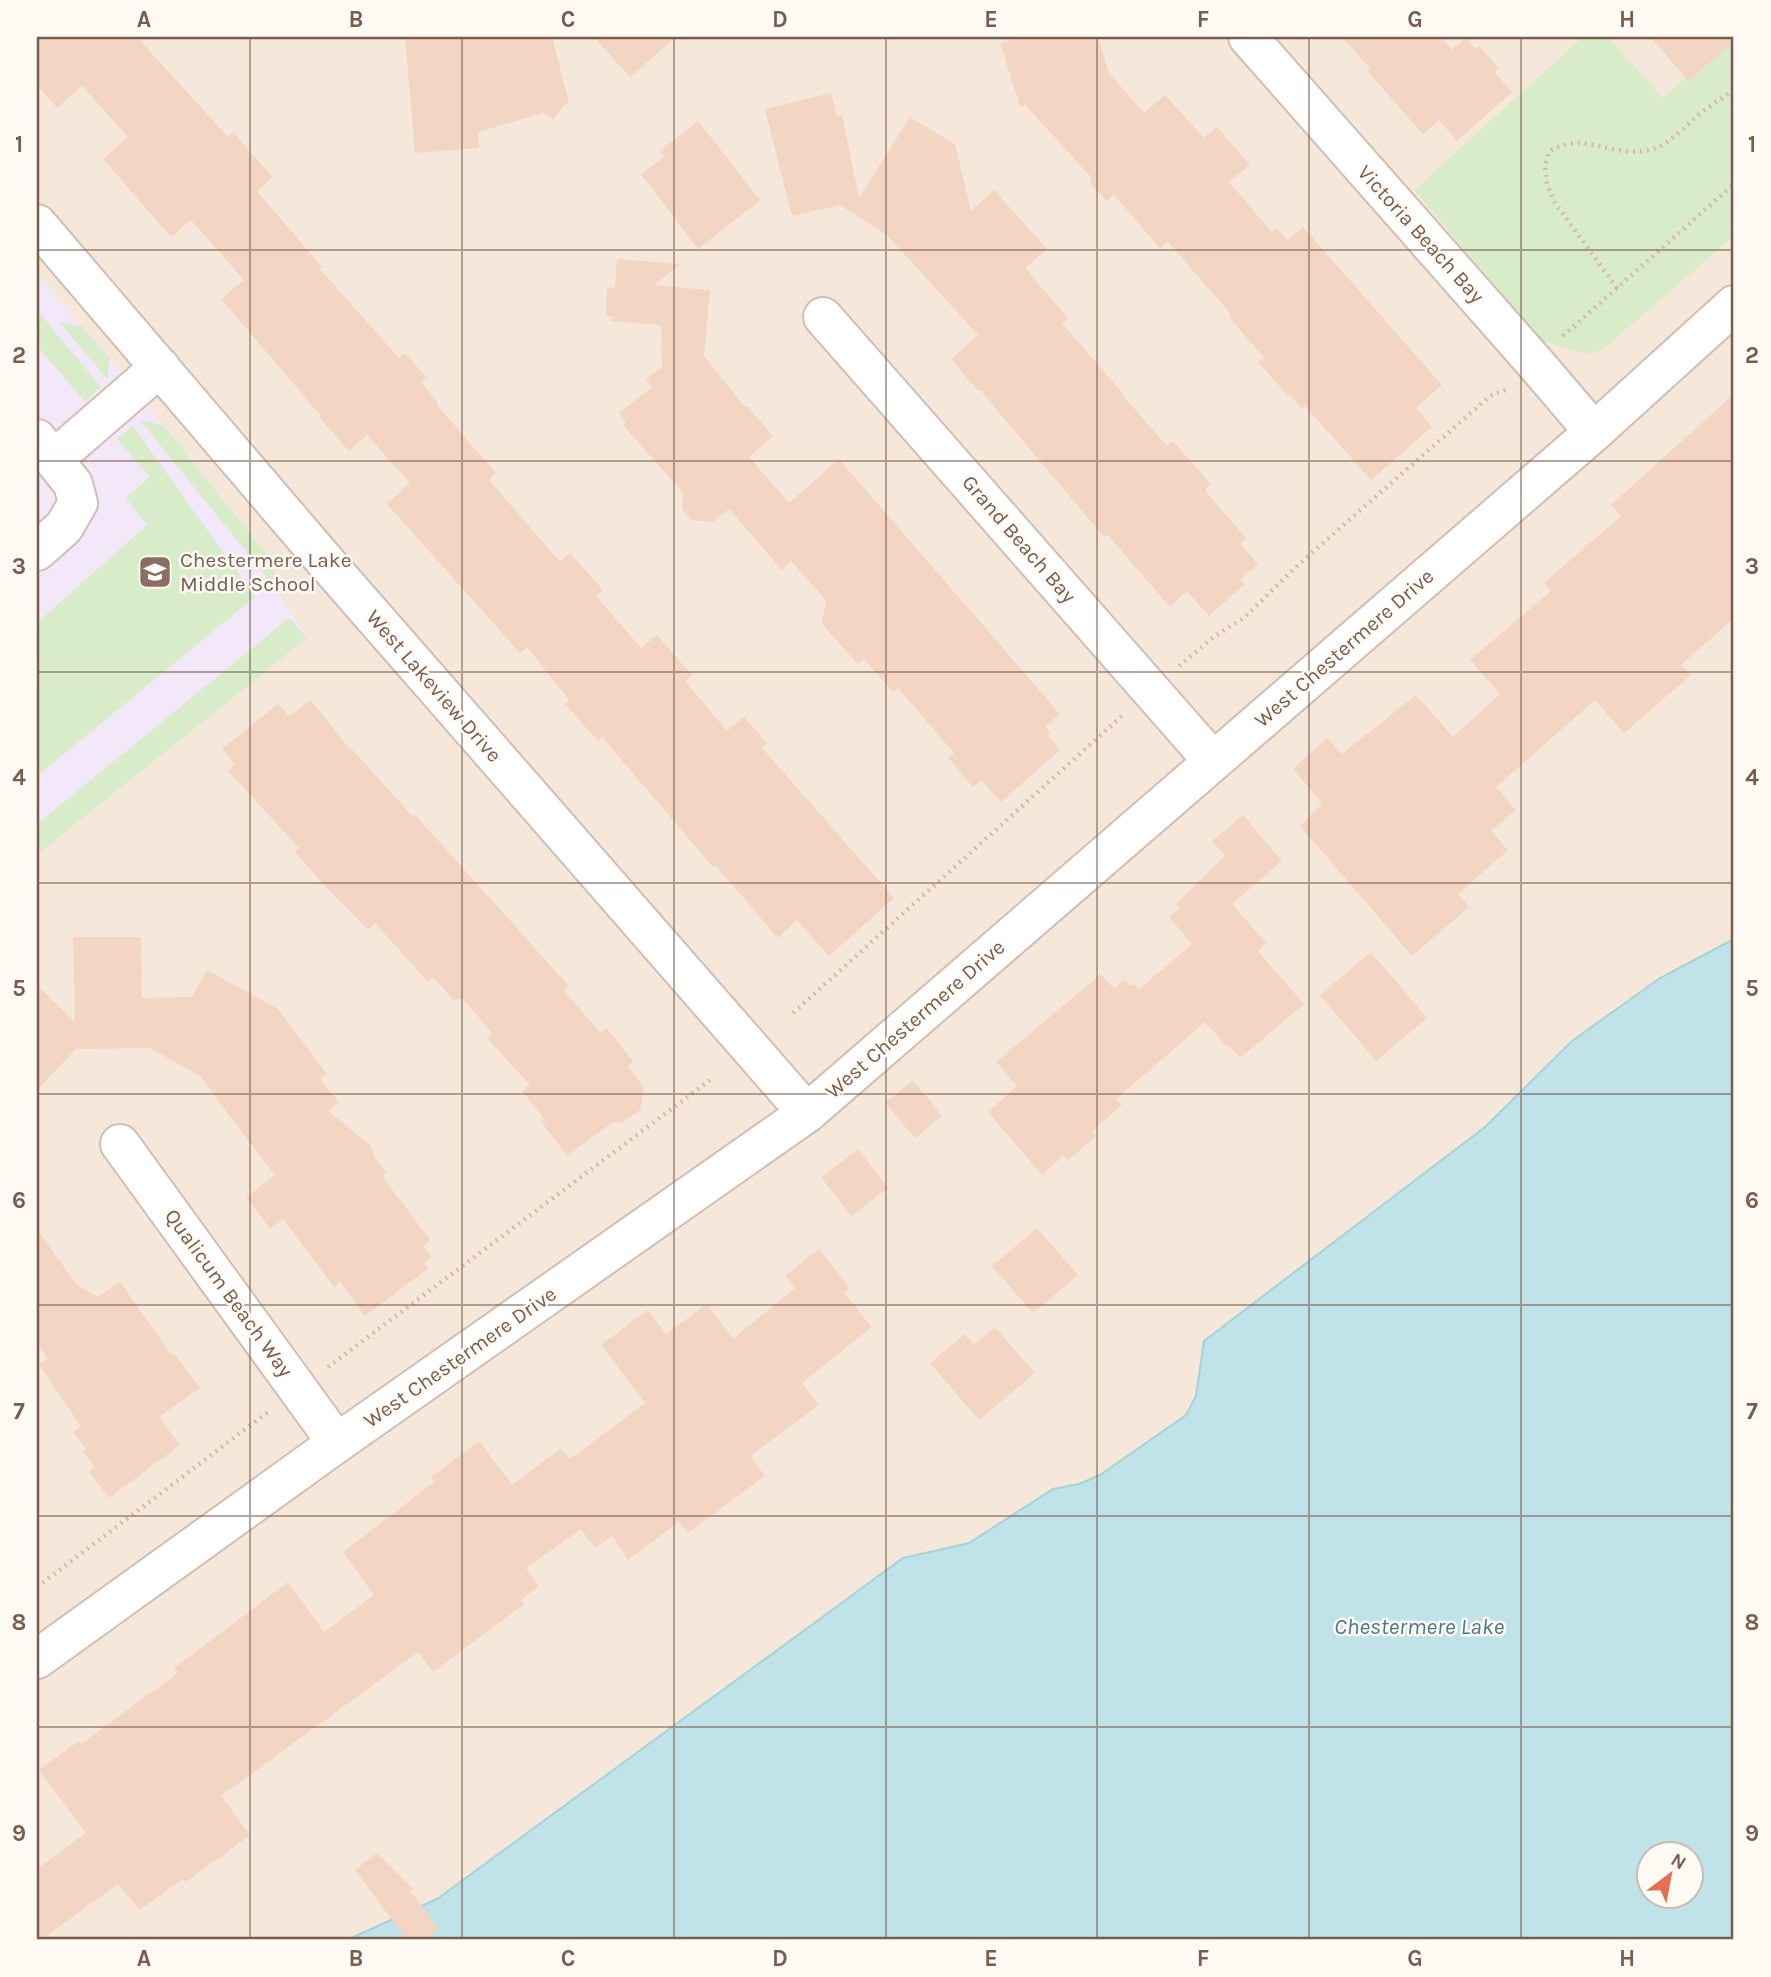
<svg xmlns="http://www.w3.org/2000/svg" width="1771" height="1977" font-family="Karla,sans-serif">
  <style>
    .residential { fill: #f5e8da }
    .education { fill: #f3e8fa }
    .green { fill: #d8ecc9 }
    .water { fill: #bfe3e8; stroke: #a5d3da; stroke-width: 2; fill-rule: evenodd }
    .building { fill: #f3d5c3 }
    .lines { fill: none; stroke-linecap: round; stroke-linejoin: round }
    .minor-casing { stroke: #d1beb0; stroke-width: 42 }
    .path { stroke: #d9b8a5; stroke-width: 4.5; stroke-dasharray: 2 5; stroke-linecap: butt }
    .minor { stroke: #fff; stroke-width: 38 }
    .grid { fill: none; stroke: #7a5c4d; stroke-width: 2; stroke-opacity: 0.55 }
    .labels { text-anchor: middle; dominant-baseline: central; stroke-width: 5; stroke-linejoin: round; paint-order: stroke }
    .street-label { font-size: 21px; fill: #7a5c4d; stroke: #fffaf3 }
    .education-label { font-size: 21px; fill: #785e54; stroke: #fffaf3; text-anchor: start }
    .water-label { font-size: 23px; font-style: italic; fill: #437c86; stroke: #fffaf3 }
    .neatline { fill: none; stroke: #7a5c4d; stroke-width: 2.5 }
    .grid-label { font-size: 23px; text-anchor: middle; font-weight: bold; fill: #7a5c4d }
  </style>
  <rect width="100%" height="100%" fill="#fdf6ec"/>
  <!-- residential -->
  <path class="residential" d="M 37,37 L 1734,37 L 1734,939 L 1660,978 L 1572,1041 L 1485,1127 L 1205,1341 L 1196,1396 L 1186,1415 L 1100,1475 L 1079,1484 L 1053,1489 L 969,1543 L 903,1558 L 437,1899 L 347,1940 L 37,1940 Z"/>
  <!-- education -->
  <path class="education" d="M 37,275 L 96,343 L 272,561 L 275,582 L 272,584 L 307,638 L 37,855 Z"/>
  <!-- green -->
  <g class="green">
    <path d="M 1583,37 L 1608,37 L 1663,98 L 1729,37 L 1734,37 L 1734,236 L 1602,350 L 1585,354 L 1542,341 L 1414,190 Z"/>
    <path d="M 37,310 L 101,387 L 85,402 L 37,346 Z"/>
    <path d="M 59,322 L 82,326 L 109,358 L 108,380 Z"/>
    <path d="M 140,420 L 163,425 L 272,561 L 275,582 L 272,584 Z"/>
    <path d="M 133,426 L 255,597 L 37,776 L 37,623 L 147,525 L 126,498 L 150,477 L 117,439 Z"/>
    <path d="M 289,618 L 307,638 L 37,855 L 37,824 Z"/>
  </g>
  <!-- water -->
  <path class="water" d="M 1734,939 L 1734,1940 L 347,1940 L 437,1899 L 903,1558 L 969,1543 L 1053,1489 L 1079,1484 L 1100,1475 L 1186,1415 L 1196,1396 L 1204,1341 L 1485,1127 L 1572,1041 L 1660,978 ZM 1648,1854 L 1690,1854 L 1690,1896 L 1648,1896 Z"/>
  <!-- building -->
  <g class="building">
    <path d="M 37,37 L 137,37 L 228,137 L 233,132 L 273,177 L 257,191 L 322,267 L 320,269 L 399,358 L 405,353 L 426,377 L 421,382 L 438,403 L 437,405 L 496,473 L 489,480 L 560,562 L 570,553 L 603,590 L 596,596 L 641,648 L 657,635 L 692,675 L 685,681 L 727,731 L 744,717 L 767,743 L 762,748 L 894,898 L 829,956 L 797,920 L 778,938 L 715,865 L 713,867 L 602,737 L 598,741 L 565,704 L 569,700 L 527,647 L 520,653 L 387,504 L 410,483 L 367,435 L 349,451 L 319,417 L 321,416 L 221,299 L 244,280 L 191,220 L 171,237 L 103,159 L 128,137 L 82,86 L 57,108 L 37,85 Z"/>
    <path d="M 405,37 L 552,37 L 569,102 L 564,105 L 554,119 L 544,113 L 478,132 L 479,148 L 415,153 Z"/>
    <path d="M 594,37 L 676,37 L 630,77 Z"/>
    <path d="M 1020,37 L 1098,37 L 1109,73 L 1144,113 L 1165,95 L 1204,138 L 1217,127 L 1250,165 L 1229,182 L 1272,232 L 1277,228 L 1288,240 L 1303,227 L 1442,385 L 1416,408 L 1432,427 L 1371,480 L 1305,406 L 1302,409 L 1290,395 L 1288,396 L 1258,362 L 1264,358 L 1230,318 L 1229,312 L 1168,242 L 1160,248 L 1114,195 L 1107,201 L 1091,184 L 1091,177 L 1025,105 L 1020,107 L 1000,43 Z"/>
    <path d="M 1342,37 L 1441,37 L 1452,50 L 1466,38 L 1475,49 L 1479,46 L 1499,68 L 1494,72 L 1512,92 L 1457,141 L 1439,120 L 1423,134 L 1367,71 L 1370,68 Z"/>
    <path d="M 1651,37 L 1734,37 L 1734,41 L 1688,81 Z"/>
    <path d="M 831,93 L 837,116 L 842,115 L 859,198 L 910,117 L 955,144 L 971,211 L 994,190 L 1047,249 L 1025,268 L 1068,318 L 1062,323 L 1125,396 L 1124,397 L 1167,446 L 1173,441 L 1211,484 L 1206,489 L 1206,492 L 1247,539 L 1240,544 L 1258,564 L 1240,579 L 1245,584 L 1209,616 L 1187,591 L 1170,607 L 1107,534 L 1104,537 L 980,390 L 978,391 L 951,359 L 978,335 L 887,235 L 840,205 L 792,216 L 765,109 Z"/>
    <path d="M 698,121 L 760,200 L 698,249 L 641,174 L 664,157 L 660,151 Z"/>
    <path d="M 617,259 L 680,264 L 654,285 L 710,290 L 704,356 L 745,407 L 747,406 L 773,436 L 749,457 L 789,503 L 839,459 L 1060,714 L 1045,727 L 1051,733 L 1048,736 L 1060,750 L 1001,802 L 981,780 L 973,787 L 948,758 L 954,753 L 898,688 L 893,692 L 864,659 L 858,664 L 822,624 L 826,600 L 791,561 L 782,570 L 729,509 L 713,522 L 692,520 L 682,509 L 683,493 L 623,425 L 626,422 L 619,413 L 652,387 L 646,379 L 662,367 L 661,325 L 612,321 L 613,317 L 606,316 L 607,287 L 615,288 Z"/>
    <path d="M 1734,394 L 1734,618 L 1681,665 L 1691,675 L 1624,733 L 1595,700 L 1496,787 L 1516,810 L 1491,831 L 1508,850 L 1458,894 L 1469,907 L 1412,956 L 1300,826 L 1322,803 L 1293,769 L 1327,738 L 1342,754 L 1416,695 L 1453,737 L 1500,694 L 1470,660 L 1551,591 L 1544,583 L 1621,516 L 1611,505 Z"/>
    <path d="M 311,700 L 349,748 L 350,747 L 413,817 L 415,815 L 569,986 L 564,991 L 601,1033 L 607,1028 L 633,1062 L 628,1066 L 644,1088 L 640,1110 L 622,1123 L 613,1122 L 567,1156 L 541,1121 L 544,1119 L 522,1091 L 530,1085 L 487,1038 L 492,1033 L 463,999 L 453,1000 L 434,978 L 428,982 L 375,923 L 368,930 L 323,884 L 295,852 L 299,848 L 228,771 L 235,765 L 222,749 L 278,704 L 289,716 Z"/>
    <path d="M 1243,815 L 1282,861 L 1232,904 L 1266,943 L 1258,951 L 1304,1004 L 1240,1058 L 1229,1046 L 1227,1047 L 1205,1022 L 1116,1099 L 1122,1105 L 1092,1131 L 1096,1136 L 1068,1160 L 1064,1155 L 1042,1175 L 988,1112 L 1017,1086 L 996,1062 L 1101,974 L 1114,989 L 1125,979 L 1130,986 L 1133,983 L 1139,989 L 1192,944 L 1169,917 L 1180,908 L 1176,904 L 1225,856 L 1212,841 Z"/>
    <path d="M 73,937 L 141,937 L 142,998 L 192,997 L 207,970 L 278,1009 L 327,1074 L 320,1079 L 339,1102 L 328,1111 L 370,1145 L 375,1158 L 387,1173 L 382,1176 L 430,1240 L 423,1246 L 432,1257 L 424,1263 L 429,1268 L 365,1316 L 340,1282 L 334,1287 L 283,1219 L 270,1229 L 246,1197 L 275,1175 L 221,1105 L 201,1076 L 149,1048 L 76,1049 L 37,1090 L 37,985 L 75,1022 Z"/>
    <path d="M 1371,952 L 1427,1018 L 1376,1061 L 1320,995 Z"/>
    <path d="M 913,1080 L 942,1116 L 915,1138 L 885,1103 Z"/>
    <path d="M 858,1149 L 888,1188 L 851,1216 L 821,1177 Z"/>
    <path d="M 1037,1228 L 1078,1275 L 1033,1313 L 992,1266 Z"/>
    <path d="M 37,1229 L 76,1284 L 98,1297 L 120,1282 L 171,1354 L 173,1352 L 200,1388 L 159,1417 L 180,1445 L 109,1498 L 89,1471 L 95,1467 L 83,1452 L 86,1449 L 73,1432 L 81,1426 L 39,1365 L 48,1358 L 37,1344 Z"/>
    <path d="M 819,1249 L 850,1288 L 844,1293 L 872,1327 L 802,1383 L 819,1405 L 750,1456 L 765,1476 L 688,1533 L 679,1522 L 628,1560 L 612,1536 L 595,1548 L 581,1529 L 526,1568 L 539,1586 L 521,1600 L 524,1604 L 433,1672 L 418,1652 L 221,1796 L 250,1835 L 186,1882 L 183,1879 L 140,1910 L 118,1884 L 41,1940 L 37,1940 L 37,1869 L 86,1833 L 39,1770 L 79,1741 L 81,1744 L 178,1673 L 174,1668 L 288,1582 L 324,1632 L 374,1595 L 343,1552 L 434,1482 L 431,1477 L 479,1441 L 512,1485 L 561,1448 L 570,1459 L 645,1403 L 601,1345 L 648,1310 L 666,1334 L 707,1304 L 733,1339 L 795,1288 L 785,1276 Z"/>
    <path d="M 995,1327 L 1035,1373 L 979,1420 L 930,1363 L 965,1334 L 974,1344 Z"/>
    <path d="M 377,1853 L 413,1889 L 410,1891 L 439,1928 L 423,1940 L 407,1940 L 355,1870 Z"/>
  </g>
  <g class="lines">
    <defs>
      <g id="minor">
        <path d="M 1248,37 L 1536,364 L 1594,432"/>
        <path d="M 37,224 L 325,561 L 807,1113"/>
        <path d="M 823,317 L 1213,761"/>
        <path d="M 37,439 L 73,484 L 78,503 L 64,527 L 37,551"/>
        <path d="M 54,459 L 160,367"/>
        <path d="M 120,1144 L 337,1443"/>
        <path d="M 37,1659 L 337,1443 L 807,1113 L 1594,432 L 1734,305"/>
      </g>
    </defs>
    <!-- minor casing -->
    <use href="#minor" class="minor-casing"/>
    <!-- path -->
    <g class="path">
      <path d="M 1617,288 L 1555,203 L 1547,184 L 1545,166 L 1549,152 C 1581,130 1609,156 1644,151 C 1667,148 1682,129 1698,115 C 1710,106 1722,98 1734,90"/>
      <path d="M 1563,336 L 1734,184"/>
      <path d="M 1179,666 L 1215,636 L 1245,617 L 1297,566 L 1490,396 L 1508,389"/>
      <path d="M 793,1013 L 1123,715"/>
      <path d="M 328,1367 L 710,1080"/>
      <path d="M 37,1587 L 268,1412"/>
    </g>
    <!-- minor -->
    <use href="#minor" class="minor"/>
  </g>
  <!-- grid -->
  <path class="grid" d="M 250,37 L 250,1940M 462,37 L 462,1940M 674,37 L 674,1940M 886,37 L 886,1940M 1097,37 L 1097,1940M 1309,37 L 1309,1940M 1521,37 L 1521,1940M 37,250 L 1734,250M 37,461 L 1734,461M 37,672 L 1734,672M 37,883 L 1734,883M 37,1094 L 1734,1094M 37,1305 L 1734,1305M 37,1516 L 1734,1516M 37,1727 L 1734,1727"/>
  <!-- icons -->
  <defs>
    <symbol id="school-square" viewBox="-11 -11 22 22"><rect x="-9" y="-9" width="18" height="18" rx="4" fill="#8d6e63" stroke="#fffaf3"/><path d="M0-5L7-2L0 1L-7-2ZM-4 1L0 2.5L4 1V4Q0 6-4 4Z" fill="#fff"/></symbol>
  </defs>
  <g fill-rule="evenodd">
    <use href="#school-square" x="136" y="553" width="38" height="38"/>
  </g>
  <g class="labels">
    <!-- street labels -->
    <g class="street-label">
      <text transform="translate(1421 234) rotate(48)">Victoria Beach Bay</text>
      <text transform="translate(1019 539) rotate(49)">Grand Beach Bay</text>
      <text transform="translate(1344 648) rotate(-41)">West Chestermere Drive</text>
      <text transform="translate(434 686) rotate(49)">West Lakeview Drive</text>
      <text transform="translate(915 1019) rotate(-41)">West Chestermere Drive</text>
      <text transform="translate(229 1293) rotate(54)">Qualicum Beach Way</text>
      <text transform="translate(460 1357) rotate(-35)">West Chestermere Drive</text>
    </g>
    <!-- education labels -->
    <g class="education-label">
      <text x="180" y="560">Chestermere Lake<tspan x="180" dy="24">Middle School</tspan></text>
    </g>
    <!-- water labels -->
    <g class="water-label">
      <text x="1419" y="1626">Chestermere Lake</text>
    </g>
  </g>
  <!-- border -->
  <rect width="1771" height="1977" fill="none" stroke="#fffaf3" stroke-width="77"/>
  <!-- north arrow -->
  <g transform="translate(1670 1875) rotate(32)"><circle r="33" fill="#fffaf3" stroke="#cabbb1" stroke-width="2"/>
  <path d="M0-5L12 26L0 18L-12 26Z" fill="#e76f51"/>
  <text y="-10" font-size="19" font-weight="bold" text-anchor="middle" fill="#7a5c4d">N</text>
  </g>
  <rect x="38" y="38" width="1694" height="1900" class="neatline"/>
  <g class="grid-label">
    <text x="144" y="27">A</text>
    <text x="356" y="27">B</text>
    <text x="568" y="27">C</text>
    <text x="780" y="27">D</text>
    <text x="991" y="27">E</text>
    <text x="1203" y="27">F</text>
    <text x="1415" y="27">G</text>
    <text x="1627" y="27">H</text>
    <text x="19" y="152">1</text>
    <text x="1752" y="152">1</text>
    <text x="19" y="363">2</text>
    <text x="1752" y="363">2</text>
    <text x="19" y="574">3</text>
    <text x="1752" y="574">3</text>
    <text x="19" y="785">4</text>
    <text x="1752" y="785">4</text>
    <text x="19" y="996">5</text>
    <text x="1752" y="996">5</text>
    <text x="19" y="1208">6</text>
    <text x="1752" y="1208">6</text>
    <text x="19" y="1419">7</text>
    <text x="1752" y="1419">7</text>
    <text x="19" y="1630">8</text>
    <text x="1752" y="1630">8</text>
    <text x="19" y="1841">9</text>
    <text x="1752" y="1841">9</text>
    <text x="144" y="1966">A</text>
    <text x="356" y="1966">B</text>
    <text x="568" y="1966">C</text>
    <text x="780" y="1966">D</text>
    <text x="991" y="1966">E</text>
    <text x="1203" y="1966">F</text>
    <text x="1415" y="1966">G</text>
    <text x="1627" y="1966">H</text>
  </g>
</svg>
